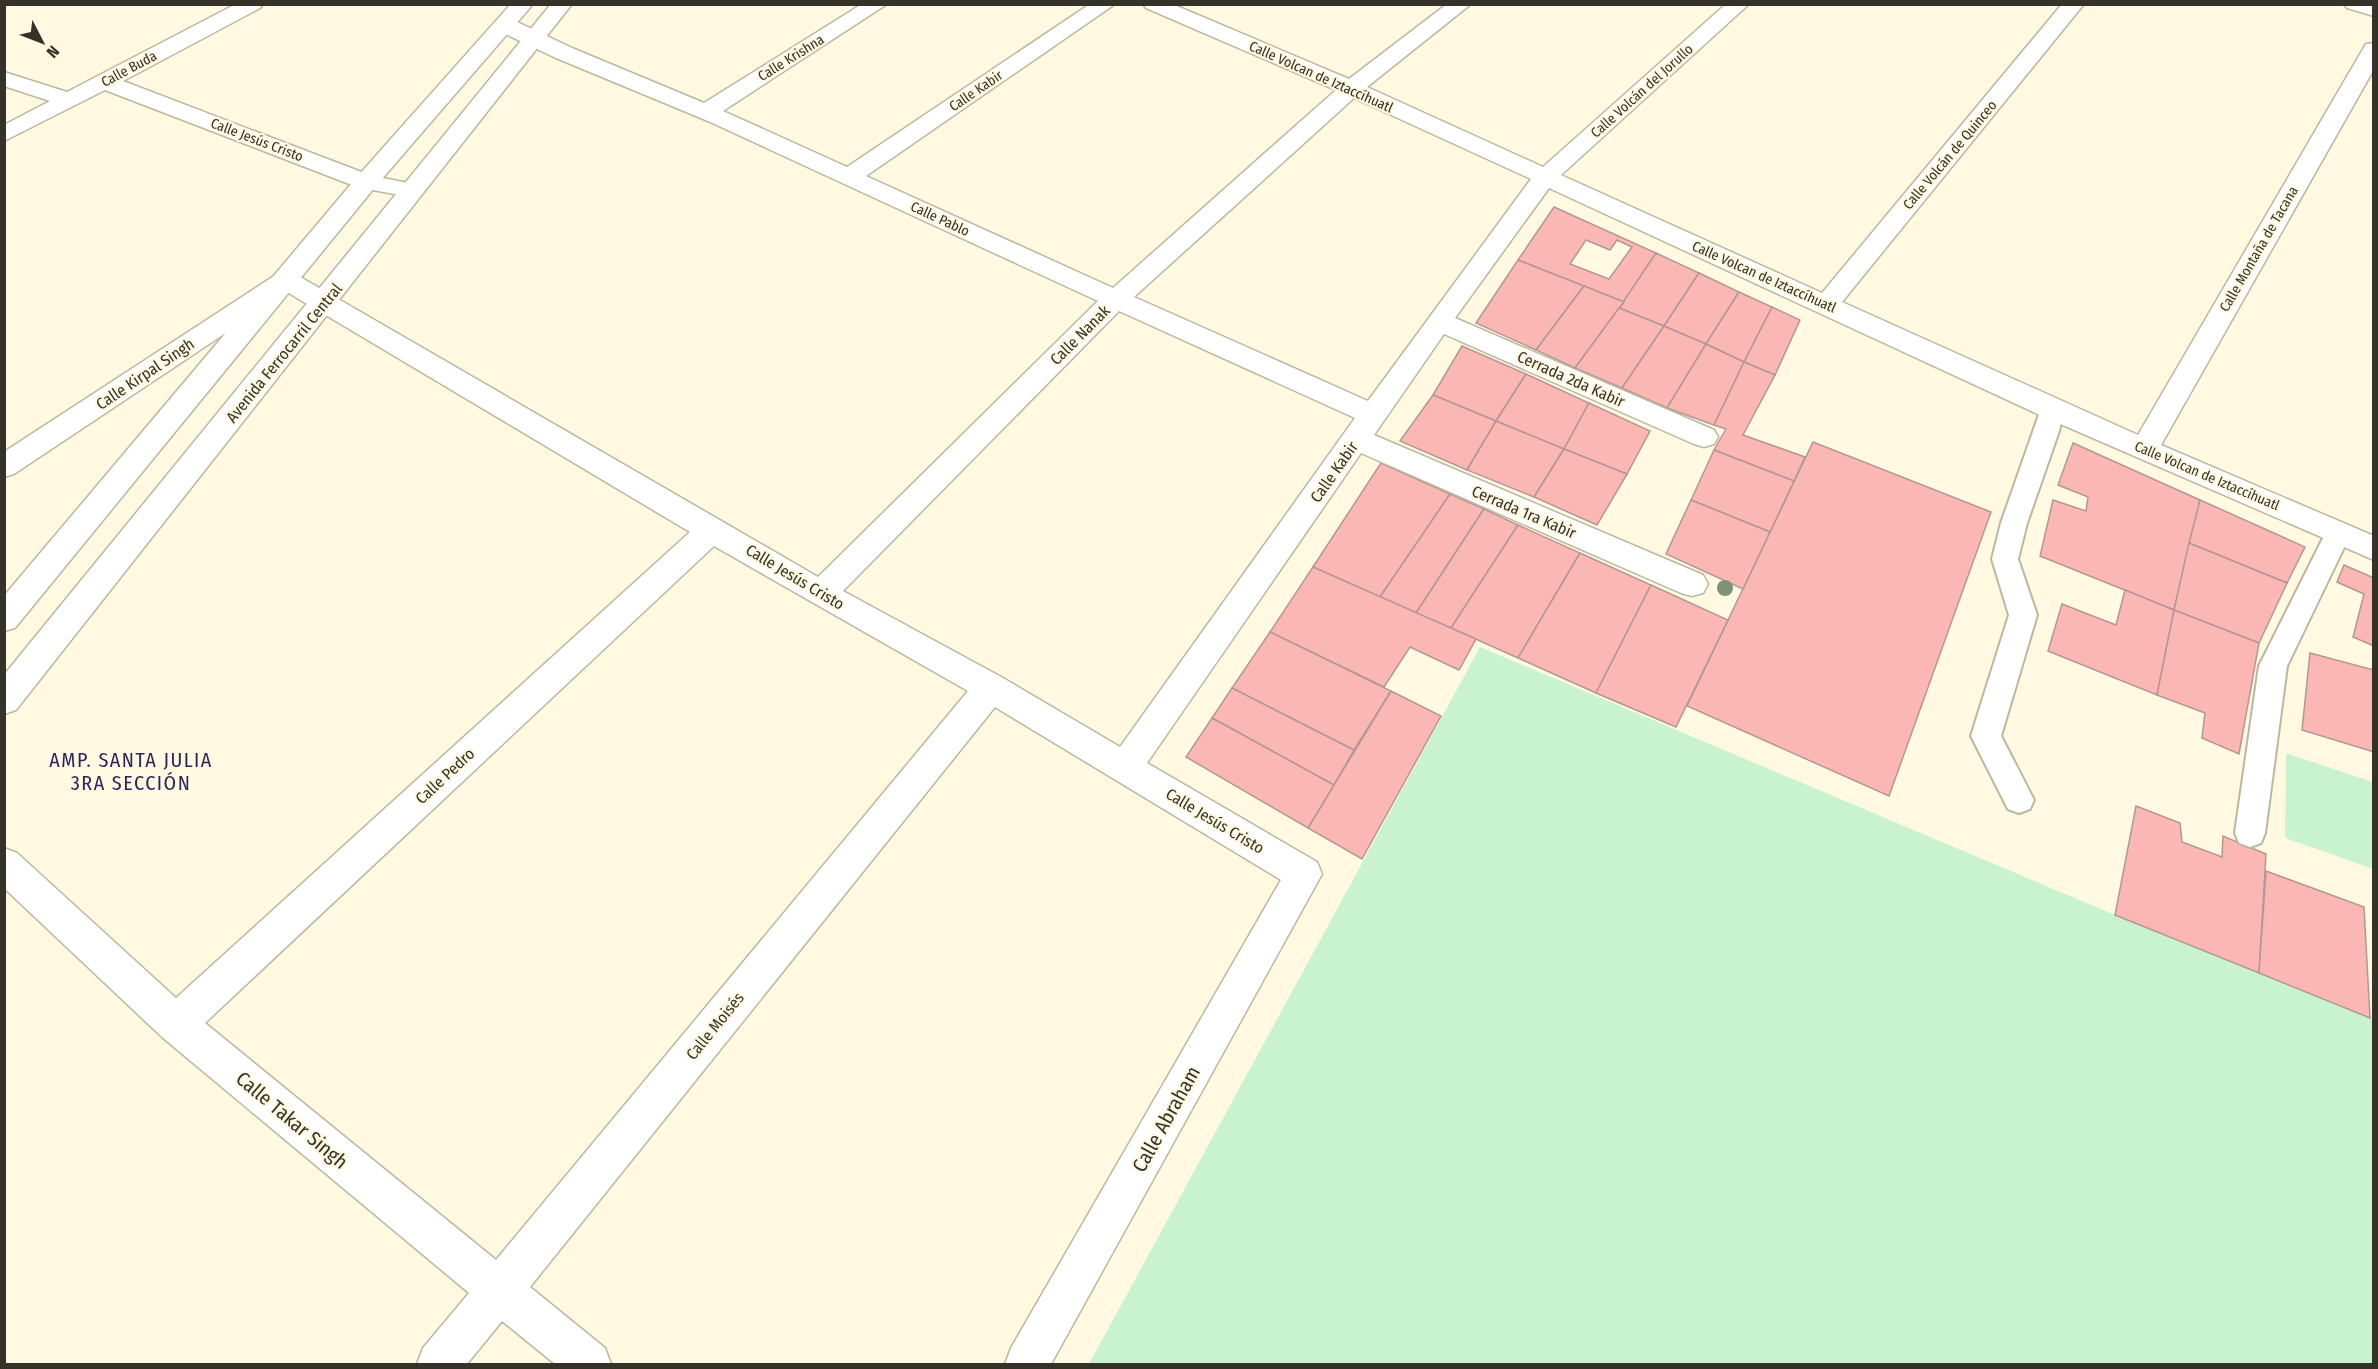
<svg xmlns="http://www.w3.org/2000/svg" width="2378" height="1369" font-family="'Fira Sans Condensed',sans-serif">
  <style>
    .green { fill: #c9f3ce }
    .building { fill: #fbb7b4; stroke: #b29796; stroke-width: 1.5; fill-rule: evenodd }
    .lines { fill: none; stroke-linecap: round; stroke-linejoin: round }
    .service-casing { stroke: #bdb7a0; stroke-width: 4 }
    .minor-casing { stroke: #bdb7a0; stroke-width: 3 }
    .tertiary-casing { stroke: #bdb7a0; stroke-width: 3 }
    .service { fill: #fff; fill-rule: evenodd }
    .minor { fill: #fff; fill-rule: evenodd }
    .tertiary { fill: #fff; fill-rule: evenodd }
    .tree { fill: #7c9375 }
    .labels { text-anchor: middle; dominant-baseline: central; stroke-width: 4.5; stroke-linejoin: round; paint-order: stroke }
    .far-street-label { font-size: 14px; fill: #353229; stroke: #fff9e1 }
    .street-label { font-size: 16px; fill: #353229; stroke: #fff9e1 }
    .quarter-label { font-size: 20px; letter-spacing: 1.5px; fill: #2b255f; stroke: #fff9e1 }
    .near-street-label { font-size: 20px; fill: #353229; stroke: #fff9e1 }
  </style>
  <rect width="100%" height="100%" fill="#fff9e1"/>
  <!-- green -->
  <g class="green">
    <path d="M 1480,647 L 2115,915 L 2373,1019 L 2373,1364 L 1089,1364 Z"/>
    <path d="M 2286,753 L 2373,782 L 2373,869 L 2285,838 Z"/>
  </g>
  <!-- building -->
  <g class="building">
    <path d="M 1554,207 L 1656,253 L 1624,302 L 1518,260 ZM 1586,240 L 1610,250 L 1617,240 L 1632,247 L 1609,279 L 1570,264 Z"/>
    <path d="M 1656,253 L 1699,273 L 1664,326 L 1619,308 Z"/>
    <path d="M 1518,260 L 1584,286 L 1536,350 L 1476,323 Z"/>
    <path d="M 1699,273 L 1739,292 L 1706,344 L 1664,326 Z"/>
    <path d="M 1584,286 L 1624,302 L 1575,368 L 1536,350 Z"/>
    <path d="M 1739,292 L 1772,307 L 1744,362 L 1706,344 Z"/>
    <path d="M 1772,307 L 1800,320 L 1775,375 L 1744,362 Z"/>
    <path d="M 1619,308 L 1664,326 L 1622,388 L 1575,368 Z"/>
    <path d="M 1664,326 L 1706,344 L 1667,408 L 1622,388 Z"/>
    <path d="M 1706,344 L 1744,362 L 1714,425 L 1667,408 Z"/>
    <path d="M 1462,346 L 1526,374 L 1496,421 L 1433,395 Z"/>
    <path d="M 1744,362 L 1775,375 L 1743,435 L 1805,457 L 1794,481 L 1714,450 L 1726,429 L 1714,425 Z"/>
    <path d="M 1526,374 L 1589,403 L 1564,449 L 1496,421 Z"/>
    <path d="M 1433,395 L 1496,421 L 1467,470 L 1400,441 Z"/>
    <path d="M 1589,403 L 1650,431 L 1627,474 L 1564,449 Z"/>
    <path d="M 1496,421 L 1564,449 L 1534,497 L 1467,470 Z"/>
    <path d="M 1813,442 L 1991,512 L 1889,796 L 1687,706 Z"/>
    <path d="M 2073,443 L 2200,500 L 2174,610 L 2040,556 L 2053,500 L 2086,511 L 2088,497 L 2058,485 Z"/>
    <path d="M 1564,449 L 1627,474 L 1597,525 L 1534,497 Z"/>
    <path d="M 1714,450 L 1794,481 L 1770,532 L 1691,500 Z"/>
    <path d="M 1381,463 L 1450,494 L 1380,597 L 1313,567 Z"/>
    <path d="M 1450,494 L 1484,509 L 1416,613 L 1380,597 Z"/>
    <path d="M 1691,500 L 1770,532 L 1743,589 L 1666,554 Z"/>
    <path d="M 2200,500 L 2305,547 L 2287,583 L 2189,543 Z"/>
    <path d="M 1484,509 L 1518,525 L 1451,628 L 1416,613 Z"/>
    <path d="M 1518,525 L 1580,553 L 1518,658 L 1451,628 Z"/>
    <path d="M 2189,543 L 2287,583 L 2259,643 L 2174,610 Z"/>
    <path d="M 1580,553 L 1651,585 L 1596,693 L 1518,658 Z"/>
    <path d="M 2344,565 L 2374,578 L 2374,646 L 2353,637 L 2364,594 L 2337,582 Z"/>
    <path d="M 1313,567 L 1476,639 L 1459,670 L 1410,647 L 1384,687 L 1270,632 Z"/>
    <path d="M 1651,585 L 1728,620 L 1676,727 L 1596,693 Z"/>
    <path d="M 2125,590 L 2174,610 L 2157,695 L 2048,651 L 2062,604 L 2116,625 Z"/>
    <path d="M 2174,610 L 2259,643 L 2239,754 L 2202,738 L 2205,713 L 2157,695 Z"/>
    <path d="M 1270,632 L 1391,691 L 1354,750 L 1232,688 Z"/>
    <path d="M 2310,653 L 2374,670 L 2374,752 L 2302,730 Z"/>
    <path d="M 1232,688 L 1354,750 L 1334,785 L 1212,718 Z"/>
    <path d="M 1391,691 L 1441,716 L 1362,859 L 1308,828 Z"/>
    <path d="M 1212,718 L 1334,785 L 1308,828 L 1186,757 Z"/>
    <path d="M 2136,806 L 2180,823 L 2182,842 L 2222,857 L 2223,836 L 2266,854 L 2259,973 L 2115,915 Z"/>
    <path d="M 2266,871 L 2364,907 L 2370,1018 L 2259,973 Z"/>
  </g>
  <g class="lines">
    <defs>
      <g id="service">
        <path d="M 2052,401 L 2061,403 L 2064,409 L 2059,431 L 2027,523 L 2018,559 L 2037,615 L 2001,736 L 2034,800 L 2030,809 L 2019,813 L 2008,809 L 1971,736 L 2009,615 L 1992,559 L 2001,523 L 2043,403 Z"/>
        <path d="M 2338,523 L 2347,526 L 2351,533 L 2287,666 L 2265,833 L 2261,843 L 2250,847 L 2239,843 L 2235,833 L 2259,666 L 2329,526 Z"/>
      </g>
      <g id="minor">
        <path d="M 236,4 L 263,4 L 260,8 L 123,81 L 372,176 L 419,185 L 422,190 L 419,195 L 410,197 L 357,187 L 105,90 L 4,141 L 4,125 L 50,101 L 4,86 L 4,72 L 67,92 Z"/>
        <path d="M 862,4 L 887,4 L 723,111 L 847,167 L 1090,4 L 1115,4 L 866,176 L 1113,288 L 1336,90 L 1146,8 L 1143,4 L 1172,4 L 1349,79 L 1447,4 L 1471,4 L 1367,87 L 1543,167 L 1726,4 L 1749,4 L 1561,175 L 1822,293 L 2062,4 L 2084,4 L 1842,302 L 2138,435 L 2363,49 L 2366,44 L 2374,43 L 2374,69 L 2161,445 L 2374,536 L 2374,560 L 2042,416 L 1549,188 L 1455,318 L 1714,430 L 1718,437 L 1714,444 L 1704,447 L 1694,444 L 1444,334 L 1374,435 L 1703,575 L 1708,584 L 1703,593 L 1692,596 L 1681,593 L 1361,453 L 1147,763 L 1317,862 L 1322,874 L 1051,1364 L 1005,1364 L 1011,1348 L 1281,880 L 995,707 L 530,1287 L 605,1348 L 611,1364 L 555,1364 L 502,1321 L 467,1364 L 417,1364 L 423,1348 L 469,1293 L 162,1037 L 4,888 L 4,848 L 17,853 L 176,998 L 690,532 L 287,292 L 14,474 L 4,477 L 4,452 L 277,274 L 286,272 L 295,274 L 818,577 L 1098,301 L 708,121 L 556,58 L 497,30 L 494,25 L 497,20 L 513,20 L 572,48 L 704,103 ZM 1354,98 L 1531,179 L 1368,401 L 1134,297 ZM 1119,311 L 1355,418 L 1120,747 L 1003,678 L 843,591 ZM 714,546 L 968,691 L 496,1260 L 205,1023 Z"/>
        <path d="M 2344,4 L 2374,4 L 2374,16 L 2347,8 Z"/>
      </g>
      <g id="tertiary">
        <path d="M 511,4 L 533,4 L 375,187 L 15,628 L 4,631 L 4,596 L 357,177 Z"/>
        <path d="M 551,4 L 572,4 L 16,710 L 4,714 L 4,675 Z"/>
      </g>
    </defs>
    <!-- service casing -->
    <use href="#service" class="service-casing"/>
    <!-- minor casing -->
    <use href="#minor" class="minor-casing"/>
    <!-- tertiary casing -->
    <use href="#tertiary" class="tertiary-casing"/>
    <!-- service -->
    <use href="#service" class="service"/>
    <!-- minor -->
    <use href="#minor" class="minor"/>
    <!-- tertiary -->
    <use href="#tertiary" class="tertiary"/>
  </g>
  <!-- trees -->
  <circle class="tree" cx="1725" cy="588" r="8"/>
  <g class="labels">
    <!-- far-street labels -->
    <g class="far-street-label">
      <text transform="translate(791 58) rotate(-32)">Calle Krishna</text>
      <text transform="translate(129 69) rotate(-28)">Calle Buda</text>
      <text transform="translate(1321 77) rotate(24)">Calle Volcan de Iztaccíhuatl</text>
      <text transform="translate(976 91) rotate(-34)">Calle Kabir</text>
      <text transform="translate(1642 91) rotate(-42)">Calle Volcán del Jorullo</text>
      <text transform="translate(257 140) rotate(21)">Calle Jesús Cristo</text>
      <text transform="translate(1950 155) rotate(-50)">Calle Volcán de Quinceo</text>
      <text transform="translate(940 219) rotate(25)">Calle Pablo</text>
      <text transform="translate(2259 249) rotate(-60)">Calle Montaña de Tacana</text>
      <text transform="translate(1764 277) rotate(24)">Calle Volcan de Iztaccíhuatl</text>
      <text transform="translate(2207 476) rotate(23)">Calle Volcan de Iztaccíhuatl</text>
    </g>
    <!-- street labels -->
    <g class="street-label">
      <text transform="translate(1080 335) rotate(-45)">Calle Nanak</text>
      <text transform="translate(284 353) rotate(-51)">Avenida Ferrocarril Central</text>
      <text transform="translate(145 374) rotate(-34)">Calle Kirpal Singh</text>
      <text transform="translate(1571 379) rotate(24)">Cerrada 2da Kabir</text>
      <text transform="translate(1334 472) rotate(-55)">Calle Kabir</text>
      <text transform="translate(1524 512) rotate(23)">Cerrada 1ra Kabir</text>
      <text transform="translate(795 577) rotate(31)">Calle Jesús Cristo</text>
      <text transform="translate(445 776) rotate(-43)">Calle Pedro</text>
      <text transform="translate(1215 821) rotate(31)">Calle Jesús Cristo</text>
      <text transform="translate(715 1026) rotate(-51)">Calle Moisés</text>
    </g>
    <!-- quarter labels -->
    <g class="quarter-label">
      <text x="131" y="760">AMP. SANTA JULIA<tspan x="131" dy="23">3RA SECCIÓN</tspan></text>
    </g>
    <!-- near-street labels -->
    <g class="near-street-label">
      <text transform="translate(1166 1119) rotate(-61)">Calle Abraham</text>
      <text transform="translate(292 1120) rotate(40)">Calle Takar Singh</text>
    </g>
  </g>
  <!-- border -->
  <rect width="2378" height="1369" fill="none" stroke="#353229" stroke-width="12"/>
  <!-- north arrow -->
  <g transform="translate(42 42) rotate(132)" stroke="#fff9e1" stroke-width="4.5" paint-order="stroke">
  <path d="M0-4.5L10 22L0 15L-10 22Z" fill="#353229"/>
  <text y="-9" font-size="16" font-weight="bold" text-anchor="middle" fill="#353229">N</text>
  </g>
</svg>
